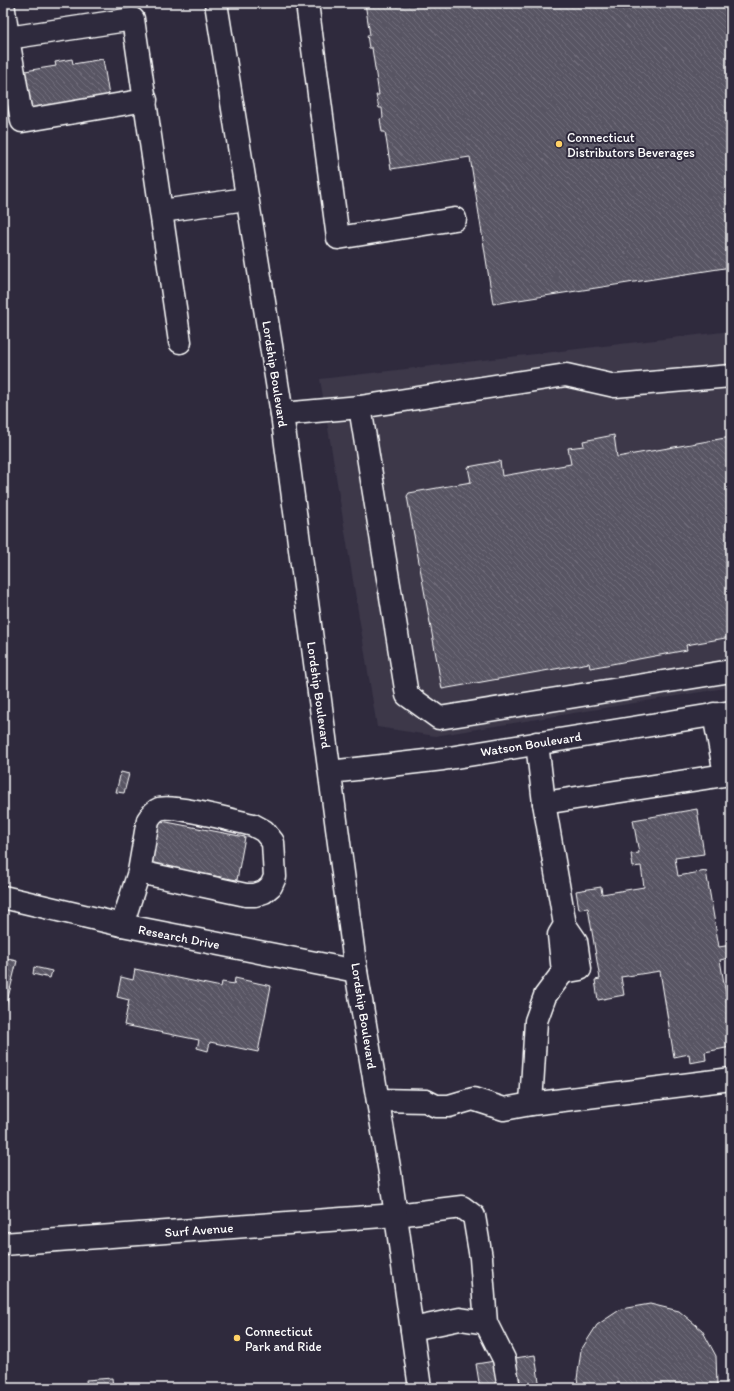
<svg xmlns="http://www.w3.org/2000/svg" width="734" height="1391" font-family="Itim,sans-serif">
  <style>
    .built { fill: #3c3749 }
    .building { fill: url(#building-back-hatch); stroke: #fff }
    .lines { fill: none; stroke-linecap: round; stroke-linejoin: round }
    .minor-casing { stroke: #fff; stroke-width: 25 }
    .major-casing { stroke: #fff; stroke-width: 25 }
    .minor { stroke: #2f2a3d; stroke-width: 22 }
    .major { stroke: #2f2a3d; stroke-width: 22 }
    .poi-dot { fill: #ffd166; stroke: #2f2a3d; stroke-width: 1.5 }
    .labels { text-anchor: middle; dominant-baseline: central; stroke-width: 4; stroke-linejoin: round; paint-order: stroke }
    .poi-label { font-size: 13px; fill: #fff; stroke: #2f2a3d; text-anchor: start }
    .street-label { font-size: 13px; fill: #fff; stroke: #2f2a3d }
  </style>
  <defs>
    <pattern id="building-back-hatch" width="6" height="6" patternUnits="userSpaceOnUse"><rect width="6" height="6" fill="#595564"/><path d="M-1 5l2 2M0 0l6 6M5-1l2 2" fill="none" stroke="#726e7b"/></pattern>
  </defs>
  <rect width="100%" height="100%" fill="#2f2a3d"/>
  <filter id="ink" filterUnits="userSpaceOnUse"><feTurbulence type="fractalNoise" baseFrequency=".025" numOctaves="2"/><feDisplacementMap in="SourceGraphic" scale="8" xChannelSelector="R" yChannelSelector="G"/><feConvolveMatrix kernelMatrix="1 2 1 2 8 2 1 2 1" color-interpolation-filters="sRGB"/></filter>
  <g filter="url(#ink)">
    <!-- built -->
    <path class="built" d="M 731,331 L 731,687 L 435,736 L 377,727 L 320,379 Z"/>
    <!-- building -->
    <g class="building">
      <path d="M 365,3 L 731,3 L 731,267 L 493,304 L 470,157 L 391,169 L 385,132 L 382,132 L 380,119 L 383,118 L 382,108 L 379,108 L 376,95 L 379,95 L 372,48 L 369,48 L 367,35 L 370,35 Z"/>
      <path d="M 72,59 L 73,64 L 103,59 L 109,96 L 31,109 L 20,80 L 27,79 L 25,71 L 56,66 L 55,62 Z"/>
      <path d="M 614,435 L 617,457 L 731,437 L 731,637 L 686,645 L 687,650 L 590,668 L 589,663 L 442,689 L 407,496 L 409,493 L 471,482 L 468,467 L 500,461 L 502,476 L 571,464 L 568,448 L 584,446 L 583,441 Z"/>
      <path d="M 121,772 L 129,774 L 124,793 L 116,792 Z"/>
      <path d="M 697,809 L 704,854 L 675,858 L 678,876 L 706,871 L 719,947 L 731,945 L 731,966 L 729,958 L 720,960 L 731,1024 L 731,1047 L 705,1052 L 706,1060 L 690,1063 L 689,1054 L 674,1057 L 660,971 L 621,977 L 624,995 L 598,1000 L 595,980 L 600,979 L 588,908 L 579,909 L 576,891 L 601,887 L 602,894 L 644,887 L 641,866 L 633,867 L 631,854 L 639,853 L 633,820 Z"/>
      <path d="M 156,820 L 245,837 L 237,880 L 148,864 Z"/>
      <path d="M 3,958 L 17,961 L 4,1014 L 3,1013 Z"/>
      <path d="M 34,967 L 52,971 L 50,978 L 33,974 Z"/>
      <path d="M 135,969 L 221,987 L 222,982 L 234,984 L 235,978 L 271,986 L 258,1052 L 210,1042 L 208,1051 L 197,1048 L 199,1040 L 124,1025 L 129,1000 L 117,997 L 121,977 L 133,980 Z"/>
      <path d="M 650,1304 L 679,1311 L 702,1330 L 716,1356 L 717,1385 L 716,1388 L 579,1388 L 577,1379 L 581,1350 L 597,1325 L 621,1309 Z"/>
      <path d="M 535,1355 L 540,1388 L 520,1388 L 515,1358 Z"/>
      <path d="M 501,1360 L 505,1388 L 480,1388 L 476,1364 Z"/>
      <path d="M 112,1378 L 113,1388 L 87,1388 L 86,1380 Z"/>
    </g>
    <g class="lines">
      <defs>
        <g id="minor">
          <path d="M 3,3 L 8,38 L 133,19 L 180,342"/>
          <path d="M 307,3 L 338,238 L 455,219"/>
          <path d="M 8,38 L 22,121 L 146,100"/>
          <path d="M 162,211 L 246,199"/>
          <path d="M 360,407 L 407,695 L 439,718 L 731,671"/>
          <path d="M 282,414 L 360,407 L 566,375 L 615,386 L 731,376"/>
          <path d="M 714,714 L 725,774"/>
          <path d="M 537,743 L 544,803 L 565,925 L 576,941 L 580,969 L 563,972 L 559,935 L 565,925"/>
          <path d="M 330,772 L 443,759 L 731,712"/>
          <path d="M 544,803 L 731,774"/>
          <path d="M 3,897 L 122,925 L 356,971"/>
          <path d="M 122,925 L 139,872 L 148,820 C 151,815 154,811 159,809 C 172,804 235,821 253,825 L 264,831 L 273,842 L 275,877 L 271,886 L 264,892 L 255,895 L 246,895 L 139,872"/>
          <path d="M 378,1100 L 426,1101 L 436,1106 L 449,1106 L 473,1099 L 504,1109 L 531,1104 L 731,1079"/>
          <path d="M 531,1104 L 536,1021 L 545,996 L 563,972"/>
          <path d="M 396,1215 L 462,1207 L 474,1216 L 481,1258 L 486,1323 L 504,1359 L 509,1388"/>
          <path d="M 412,1329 L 460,1319 L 486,1323"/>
        </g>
        <g id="major">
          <path d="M 216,3 L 282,414 L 356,971 L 390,1173 L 420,1388"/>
          <path d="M 3,1244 L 396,1215"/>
        </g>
      </defs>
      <!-- minor casing -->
      <use href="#minor" class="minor-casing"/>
      <!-- major casing -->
      <use href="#major" class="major-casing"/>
      <!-- minor -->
      <use href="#minor" class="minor"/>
      <!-- major -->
      <use href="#major" class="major"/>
    </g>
  </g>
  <!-- markers -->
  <g class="poi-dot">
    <circle cx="559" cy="144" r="4"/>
    <circle cx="237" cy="1338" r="4"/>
  </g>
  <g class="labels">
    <!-- poi labels -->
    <g class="poi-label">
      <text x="567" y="137">Connecticut<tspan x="567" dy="15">Distributors Beverages</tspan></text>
      <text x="245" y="1331">Connecticut<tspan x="245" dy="15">Park and Ride</tspan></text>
    </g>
    <!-- street labels -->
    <g class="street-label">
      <text transform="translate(275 374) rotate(81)">Lordship Boulevard</text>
      <text transform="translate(319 695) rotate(82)">Lordship Boulevard</text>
      <text transform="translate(531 744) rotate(-9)">Watson Boulevard</text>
      <text transform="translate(179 937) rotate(11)">Research Drive</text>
      <text transform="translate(364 1016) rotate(81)">Lordship Boulevard</text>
      <text transform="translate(199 1230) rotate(-4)">Surf Avenue</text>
    </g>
  </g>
  <!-- margin -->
  <rect width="734" height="1391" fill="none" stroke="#2f2a3d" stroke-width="16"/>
  <rect x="8" y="8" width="718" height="1375" fill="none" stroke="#fff" stroke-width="1.5" filter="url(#ink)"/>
</svg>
